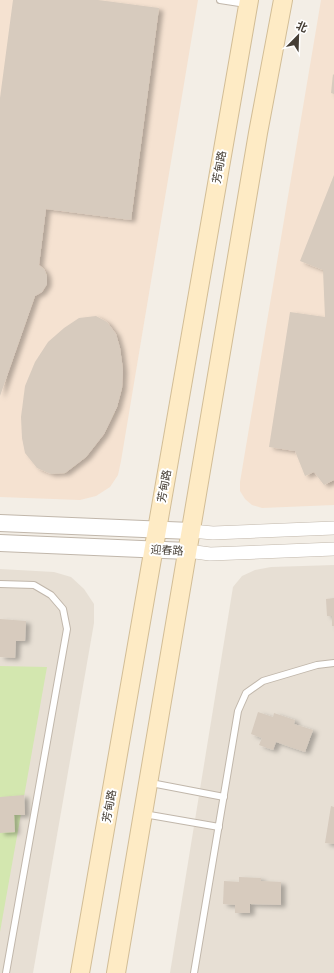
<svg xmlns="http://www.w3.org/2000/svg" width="334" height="973" font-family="'Asap Condensed','Noto Sans SC',sans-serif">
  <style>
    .residential { fill: #e7dfd4 }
    .commercial { fill: #f5e2d1 }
    .green { fill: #d3e7af }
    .building { fill: #d7cbbe; filter: url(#shadow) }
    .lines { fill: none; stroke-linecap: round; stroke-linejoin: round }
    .service-casing { stroke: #c1b7ab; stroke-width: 8 }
    .minor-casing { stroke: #c1b7ab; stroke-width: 14 }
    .tertiary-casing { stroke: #c1b7ab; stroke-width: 18 }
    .secondary-casing { stroke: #d2bd96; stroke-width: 20 }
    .service { stroke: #fff; stroke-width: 6 }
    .minor { stroke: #fff; stroke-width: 13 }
    .tertiary { stroke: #fff; stroke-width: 16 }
    .secondary { stroke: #feebc5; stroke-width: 18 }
    .labels { text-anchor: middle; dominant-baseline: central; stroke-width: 4; stroke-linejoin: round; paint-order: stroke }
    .street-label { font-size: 11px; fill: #453e35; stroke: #fff }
  </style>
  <defs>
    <filter id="shadow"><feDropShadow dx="4.5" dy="2.5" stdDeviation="2" flood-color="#0004"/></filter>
  </defs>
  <rect width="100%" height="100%" fill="#f3eee6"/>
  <!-- residential -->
  <g class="residential">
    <path d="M 334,565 L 334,973 L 170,973 L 233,587 L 242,576 L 255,570 L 271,567 Z"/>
    <path d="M 0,569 L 54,572 L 71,577 L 84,589 L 94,604 L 94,623 L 33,973 L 0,973 Z"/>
  </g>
  <!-- commercial -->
  <g class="commercial">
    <path d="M 0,0 L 198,0 L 121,461 L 118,475 L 110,487 L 96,496 L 80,500 L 0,497 Z"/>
    <path d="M 321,0 L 334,0 L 334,505 L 262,508 L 252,505 L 245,499 L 240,491 L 240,482 Z"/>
  </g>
  <!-- green -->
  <path class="green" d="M 0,666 L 47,667 L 0,932 Z"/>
  <!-- building -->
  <g class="building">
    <path d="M 13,0 L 98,0 L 159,8 L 131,220 L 46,209 L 39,265 L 44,269 L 47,276 L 47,284 L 42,292 L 35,296 L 0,396 L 0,98 Z"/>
    <path d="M 333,74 L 334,75 L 334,94 L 331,93 Z"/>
    <path d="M 334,175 L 334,480 L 324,485 L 314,472 L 305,476 L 295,451 L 269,447 L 290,312 L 325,317 L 323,270 L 300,261 Z"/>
    <path d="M 96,316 L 107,322 L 116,334 L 120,348 L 123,370 L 122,388 L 117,407 L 104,434 L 86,457 L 65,473 L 51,474 L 37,468 L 25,453 L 22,438 L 21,417 L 25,386 L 35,362 L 48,342 L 64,328 L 79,318 Z"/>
    <path d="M 334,598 L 334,626 L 332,626 L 332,616 L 327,616 L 326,599 Z"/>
    <path d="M 0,619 L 26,621 L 25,641 L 16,641 L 15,658 L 0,657 Z"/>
    <path d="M 258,712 L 273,717 L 274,713 L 295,720 L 294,724 L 313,730 L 305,752 L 276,742 L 273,750 L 259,745 L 262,738 L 251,734 Z"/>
    <path d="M 24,795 L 25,815 L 14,815 L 15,832 L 0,833 L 0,797 Z"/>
    <path d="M 331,806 L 334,807 L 334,844 L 325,843 Z"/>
    <path d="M 239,877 L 261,878 L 261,881 L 281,882 L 281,905 L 250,904 L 250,913 L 235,913 L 235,905 L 223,904 L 224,881 L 239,882 Z"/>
  </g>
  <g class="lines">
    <defs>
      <g id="service">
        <path d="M 220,0 L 246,4"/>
        <path d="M 0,584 L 34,585 L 51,595 L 63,609 L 67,629 L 6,973"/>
        <path d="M 151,783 L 224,797"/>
        <path d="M 144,814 L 219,827"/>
        <path d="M 194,973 L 238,711 L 246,693 L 263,681 L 317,665 L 334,663"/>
      </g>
      <g id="minor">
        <path d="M 191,531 L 213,533 L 334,528"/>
        <path d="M 188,551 L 210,554 L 334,549"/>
      </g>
      <g id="tertiary">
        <path d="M 0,523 L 191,531"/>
        <path d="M 0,543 L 188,551"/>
      </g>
      <g id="secondary">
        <path d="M 80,973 L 249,0"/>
        <path d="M 116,973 L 258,133 L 283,0"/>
      </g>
    </defs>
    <!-- service casing -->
    <use href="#service" class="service-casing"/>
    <!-- minor casing -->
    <use href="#minor" class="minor-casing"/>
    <!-- tertiary casing -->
    <use href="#tertiary" class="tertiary-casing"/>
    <!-- secondary casing -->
    <use href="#secondary" class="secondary-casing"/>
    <!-- service -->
    <use href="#service" class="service"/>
    <!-- minor -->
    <use href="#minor" class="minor"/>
    <!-- tertiary -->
    <use href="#tertiary" class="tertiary"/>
    <!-- secondary -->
    <use href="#secondary" class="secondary"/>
  </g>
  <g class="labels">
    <!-- street labels -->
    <g class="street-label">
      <text transform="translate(219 167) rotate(-80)">芳甸路</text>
      <text transform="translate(164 486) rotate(-80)">芳甸路</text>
      <text transform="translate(167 550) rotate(3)">迎春路</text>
      <text transform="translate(109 806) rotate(-80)">芳甸路</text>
    </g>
  </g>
  <!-- north arrow -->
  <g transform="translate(298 36) rotate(23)" stroke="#ffffff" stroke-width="3" paint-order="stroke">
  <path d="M0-3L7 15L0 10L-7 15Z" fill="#453e35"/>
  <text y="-6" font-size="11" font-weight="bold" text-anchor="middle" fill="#453e35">北</text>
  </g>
</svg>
